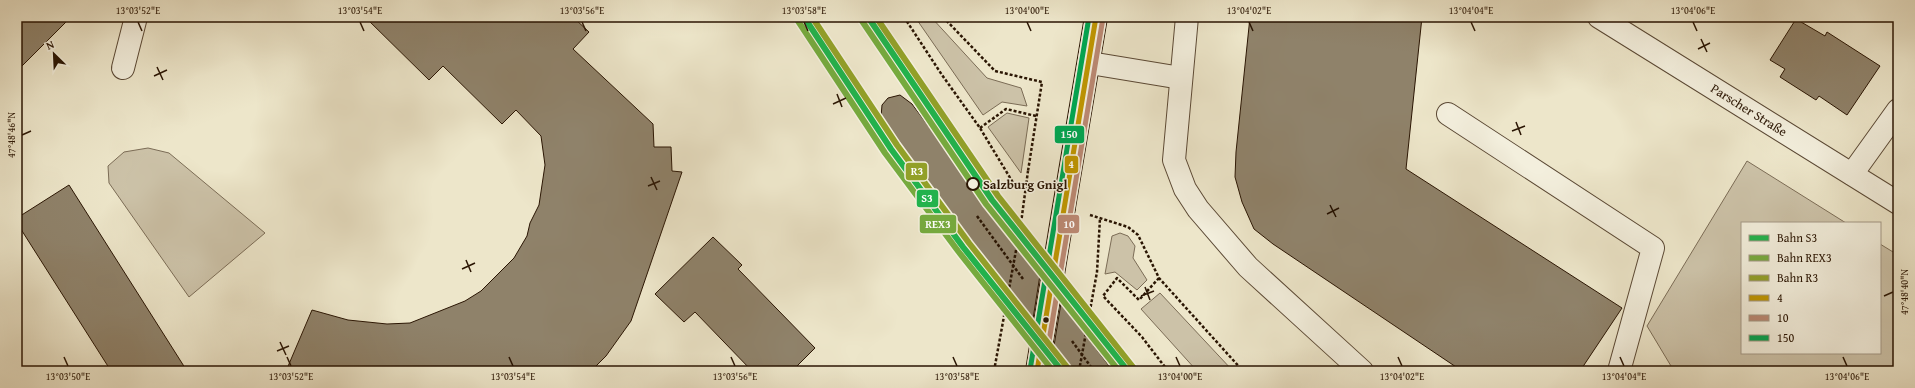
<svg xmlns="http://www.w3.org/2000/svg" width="1915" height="388" font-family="'Gentium Book Plus',serif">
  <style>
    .green { fill: #ccc2a8; stroke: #7b6c56 }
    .building { fill: #8f826a; stroke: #2a1503 }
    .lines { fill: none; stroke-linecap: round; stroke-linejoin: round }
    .minor-casing { stroke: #5b4935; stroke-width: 24 }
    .major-casing { stroke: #2a1503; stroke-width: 24 }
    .path { stroke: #2a1503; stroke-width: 2.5; stroke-dasharray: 3 2; stroke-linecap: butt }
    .minor { stroke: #f3efdd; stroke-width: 22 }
    .major { stroke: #ede6ca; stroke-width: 22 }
    .major-bridge-casing { stroke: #2a1503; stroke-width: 24; stroke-linecap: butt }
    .path-bridge { stroke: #2a1503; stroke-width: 2.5; stroke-dasharray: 3 2; stroke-linecap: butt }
    .major-bridge { stroke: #ede6ca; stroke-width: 22 }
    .bus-1-casing { stroke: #f3efdd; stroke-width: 8 }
    .bus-2-casing { stroke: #f3efdd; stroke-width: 8 }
    .bus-3-casing { stroke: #f3efdd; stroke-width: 8 }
    .bus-1 { stroke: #be9501; stroke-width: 5 }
    .bus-2 { stroke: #ba8872; stroke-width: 5 }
    .bus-3 { stroke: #00a651; stroke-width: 5 }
    .rail-1-casing { stroke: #f3efdd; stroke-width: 9 }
    .rail-2-casing { stroke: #f3efdd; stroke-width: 9 }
    .rail-3-casing { stroke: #f3efdd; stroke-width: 9 }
    .rail-1 { stroke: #22b24c; stroke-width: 6 }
    .rail-2 { stroke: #76aa3e; stroke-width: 6 }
    .rail-3 { stroke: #92a028; stroke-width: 6 }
    .ticks { fill: none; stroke: #2a1503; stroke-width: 1.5 }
    .stop-dot { fill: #f3efdd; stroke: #2a1503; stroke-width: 2 }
    .bus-dot { fill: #2a1503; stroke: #f3efdd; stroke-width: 1.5 }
    .labels { text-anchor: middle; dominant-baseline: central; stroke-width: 3; stroke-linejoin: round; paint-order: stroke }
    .street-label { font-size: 13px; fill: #2a1503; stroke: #f3efdd }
    .stop-label { font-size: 13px; font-weight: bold; fill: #2a1503; stroke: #f3efdd; text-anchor: start }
    .line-badge { stroke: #f3efdd; stroke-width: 1.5 }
    .badge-label { font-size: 11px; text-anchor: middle; font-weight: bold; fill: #fff }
    .neatline { fill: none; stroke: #2a1503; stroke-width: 1.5 }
    .ticks-label { font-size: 10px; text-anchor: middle; fill: #2a1503 }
  </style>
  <rect width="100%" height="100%" fill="#ede6ca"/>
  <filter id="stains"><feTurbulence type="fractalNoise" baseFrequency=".005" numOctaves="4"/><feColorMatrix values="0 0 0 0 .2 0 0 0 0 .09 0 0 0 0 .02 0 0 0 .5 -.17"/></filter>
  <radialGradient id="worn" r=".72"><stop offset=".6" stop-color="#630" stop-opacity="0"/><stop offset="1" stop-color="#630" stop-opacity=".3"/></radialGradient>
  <!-- green -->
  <g class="green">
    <path d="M 915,17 L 931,17 L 987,78 L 1021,88 L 1027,106 L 1002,102 L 983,115 Z"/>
    <path d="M 1007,113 L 1029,118 L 1021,173 L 988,127 Z"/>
    <path d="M 148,148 L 169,153 L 265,233 L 189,297 L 109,183 L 108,166 L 124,152 Z"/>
    <path d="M 1747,161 L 1846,223 L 1742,223 L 1742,353 L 1880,353 L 1880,244 L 1898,255 L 1898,371 L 1674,371 L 1647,326 Z"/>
    <path d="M 1120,233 L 1128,236 L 1135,246 L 1133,258 L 1147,280 L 1137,290 L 1115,272 L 1105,274 L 1112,236 Z"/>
    <path d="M 1160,293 L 1233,371 L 1197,371 L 1141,309 Z"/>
  </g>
  <!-- building -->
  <g class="building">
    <path d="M 17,17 L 71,17 L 17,71 Z"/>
    <path d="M 365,17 L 573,17 L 589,32 L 573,49 L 653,124 L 654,147 L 671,147 L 672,171 L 682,172 L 631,321 L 606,356 L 591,371 L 286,371 L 312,310 L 348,320 L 387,324 L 410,323 L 465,301 L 481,291 L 514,258 L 527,236 L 530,223 L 539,205 L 545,165 L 541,136 L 516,110 L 502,124 L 443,66 L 429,80 Z"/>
    <path d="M 1250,17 L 1422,17 L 1406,169 L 1622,308 L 1580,371 L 1462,371 L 1273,244 L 1254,229 L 1242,202 L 1235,177 L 1236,152 Z"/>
    <path d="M 1796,19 L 1825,36 L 1827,32 L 1880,66 L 1847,115 L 1819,96 L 1816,100 L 1780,77 L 1785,69 L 1770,60 Z"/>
    <path d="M 900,95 L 912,104 L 1001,223 L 1017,234 L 1016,242 L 1040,275 L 1032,325 L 970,246 L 884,124 L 881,117 L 882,105 L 888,98 Z"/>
    <path d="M 69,185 L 187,371 L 111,371 L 17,223 L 17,218 Z"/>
    <path d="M 713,237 L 742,265 L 738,269 L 815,348 L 792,371 L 752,371 L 695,312 L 684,322 L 655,294 Z"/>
    <path d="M 1061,303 L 1113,371 L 1068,371 L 1053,352 Z"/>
  </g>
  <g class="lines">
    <defs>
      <g id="minor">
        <path d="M 1187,17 L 1174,160 L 1185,189 L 1198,209 L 1248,267 L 1362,371"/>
        <path d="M 1599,17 L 1898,203"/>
        <path d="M 1090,63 L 1181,78"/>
        <path d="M 123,68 L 136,17"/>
        <path d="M 1448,114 L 1653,248 L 1619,371"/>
        <path d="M 1852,174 L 1898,110"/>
      </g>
      <path id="major" d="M 1064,207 L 1096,17"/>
    </defs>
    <!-- minor casing -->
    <use href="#minor" class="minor-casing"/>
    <!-- major casing -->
    <use href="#major" class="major-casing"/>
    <!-- path -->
    <g class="path">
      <path d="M 904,17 L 942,75 L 980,128 L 1015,186"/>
      <path d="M 943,17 L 995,71 L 1042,82 L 1028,171"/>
      <path d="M 980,128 L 1006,109 L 1036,116"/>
      <path d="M 1090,215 L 1128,227 L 1138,235 L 1159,278 L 1243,371"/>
      <path d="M 1159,278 L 1139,300 L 1117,278 L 1103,296 L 1142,337 L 1168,371"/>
      <path d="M 994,371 L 1021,223"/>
      <path d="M 1079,371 L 1097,272 L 1100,218"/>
    </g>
    <!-- minor -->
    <use href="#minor" class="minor"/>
    <!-- major -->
    <use href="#major" class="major"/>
    <defs>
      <path id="major-bridge" d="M 1037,371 L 1064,207"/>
    </defs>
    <!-- major-bridge casing -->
    <use href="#major-bridge" class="major-bridge-casing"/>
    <!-- path-bridge -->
    <g class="path-bridge">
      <path d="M 977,216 L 1023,279"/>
      <path d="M 1021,223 L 1028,171"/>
      <path d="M 1072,341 L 1094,371"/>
    </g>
    <!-- major-bridge -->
    <use href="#major-bridge" class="major-bridge"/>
    <defs>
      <path id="bus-1" d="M 1037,371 L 1096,17"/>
      <path id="bus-2" d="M 1044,371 L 1103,18"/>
      <path id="bus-3" d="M 1030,370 L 1089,17"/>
    </defs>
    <!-- bus-1 casing -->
    <use href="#bus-1" class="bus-1-casing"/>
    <!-- bus-2 casing -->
    <use href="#bus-2" class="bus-2-casing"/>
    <!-- bus-3 casing -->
    <use href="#bus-3" class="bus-3-casing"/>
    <!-- bus-1 -->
    <use href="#bus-1" class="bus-1"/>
    <!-- bus-2 -->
    <use href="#bus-2" class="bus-2"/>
    <!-- bus-3 -->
    <use href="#bus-3" class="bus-3"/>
    <defs>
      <g id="rail-1">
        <path d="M 804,17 L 891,149 L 963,247 L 1062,371"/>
        <path d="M 868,17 L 992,200 L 1128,371"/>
      </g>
      <g id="rail-2">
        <path d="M 798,21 L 885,153 L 958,251 L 1053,371"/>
        <path d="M 862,21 L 986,204 L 1119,371"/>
      </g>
      <g id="rail-3">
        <path d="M 812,17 L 897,145 L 969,243 L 1067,367"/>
        <path d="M 876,17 L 998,196 L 1133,367"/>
      </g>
    </defs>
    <!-- rail-1 casing -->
    <use href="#rail-1" class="rail-1-casing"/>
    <!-- rail-2 casing -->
    <use href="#rail-2" class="rail-2-casing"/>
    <!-- rail-3 casing -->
    <use href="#rail-3" class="rail-3-casing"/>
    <!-- rail-1 -->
    <use href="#rail-1" class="rail-1"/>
    <!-- rail-2 -->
    <use href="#rail-2" class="rail-2"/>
    <!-- rail-3 -->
    <use href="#rail-3" class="rail-3"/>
  </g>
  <!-- ticks -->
  <path class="ticks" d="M 138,22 L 142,31M 360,22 L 364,31M 582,22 L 586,31M 804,22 L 808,31M 1027,22 L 1031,31M 1249,22 L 1253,31M 1471,22 L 1475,31M 1693,22 L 1697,31M 1701,39 L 1707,52M 1698,49 L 1710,43M 157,67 L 163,80M 154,76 L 167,70M 837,94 L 842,107M 833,104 L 846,98M 1516,122 L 1521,135M 1512,131 L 1525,126M 22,135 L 31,131M 651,177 L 657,190M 648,186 L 660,181M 1330,205 L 1336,217M 1327,214 L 1339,208M 466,260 L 471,272M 462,269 L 475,263M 1145,287 L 1150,300M 1141,296 L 1154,291M 1884,296 L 1893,292M 280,342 L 286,355M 277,351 L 289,346M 64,357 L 68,366M 287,357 L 291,366M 509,357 L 513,366M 731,357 L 735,366M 953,357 L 957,366M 1176,357 L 1180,366M 1398,357 L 1402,366M 1620,357 L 1624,366M 1843,357 L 1847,366"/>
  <!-- markers -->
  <circle class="stop-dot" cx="973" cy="184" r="6"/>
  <circle class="bus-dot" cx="1046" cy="320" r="3.5"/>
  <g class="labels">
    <!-- street labels -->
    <g class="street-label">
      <text transform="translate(1749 110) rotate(32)">Parscher Straße</text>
    </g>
    <!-- stop labels -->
    <g class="stop-label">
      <text x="983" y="184">Salzburg Gnigl</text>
    </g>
  </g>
  <g class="line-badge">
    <rect x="1054" y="125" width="31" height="19" rx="4" fill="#00a651"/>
    <rect x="1064" y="155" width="15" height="19" rx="4" fill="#be9501"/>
    <rect x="905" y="162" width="23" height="19" rx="4" fill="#92a028"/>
    <rect x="916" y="189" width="23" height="19" rx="4" fill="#22b24c"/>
    <rect x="919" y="214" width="38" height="20" rx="4" fill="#76aa3e"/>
    <rect x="1057" y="214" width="23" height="20" rx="4" fill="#ba8872"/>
  </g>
  <g class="badge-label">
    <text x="1069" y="138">150</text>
    <text x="1071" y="168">4</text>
    <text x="917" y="175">R3</text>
    <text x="927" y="202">S3</text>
    <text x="938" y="228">REX3</text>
    <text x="1069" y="228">10</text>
  </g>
  <!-- margin -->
  <rect width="1915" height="388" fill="none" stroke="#ede6ca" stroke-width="44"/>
  <!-- legend -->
  <rect x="1741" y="222" width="140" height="132" fill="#f3efdd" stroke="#a39886"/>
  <rect x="1749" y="235" width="20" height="6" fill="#22b24c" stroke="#a39886"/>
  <text x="1777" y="242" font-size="12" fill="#2a1503">Bahn S3</text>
  <rect x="1749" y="255" width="20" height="6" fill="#76aa3e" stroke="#a39886"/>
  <text x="1777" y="262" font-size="12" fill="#2a1503">Bahn REX3</text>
  <rect x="1749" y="275" width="20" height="6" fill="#92a028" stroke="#a39886"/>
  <text x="1777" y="282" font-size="12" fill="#2a1503">Bahn R3</text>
  <rect x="1749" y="295" width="20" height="6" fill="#be9501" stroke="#a39886"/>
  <text x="1777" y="302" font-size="12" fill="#2a1503">4</text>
  <rect x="1749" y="315" width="20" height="6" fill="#ba8872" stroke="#a39886"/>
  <text x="1777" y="322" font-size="12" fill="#2a1503">10</text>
  <rect x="1749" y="335" width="20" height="6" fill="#00a651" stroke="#a39886"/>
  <text x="1777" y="342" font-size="12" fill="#2a1503">150</text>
  <!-- north arrow -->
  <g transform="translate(54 54) rotate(336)" stroke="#f3efdd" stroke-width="3" paint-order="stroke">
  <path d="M0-3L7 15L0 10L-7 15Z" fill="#2a1503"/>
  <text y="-6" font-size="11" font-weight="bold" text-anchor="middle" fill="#2a1503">N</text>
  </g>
  <rect x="22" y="22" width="1871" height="344" class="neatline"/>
  <g class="ticks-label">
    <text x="138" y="14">13°03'52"E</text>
    <text x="360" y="14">13°03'54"E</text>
    <text x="582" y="14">13°03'56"E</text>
    <text x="804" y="14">13°03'58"E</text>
    <text x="1027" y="14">13°04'00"E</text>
    <text x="1249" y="14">13°04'02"E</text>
    <text x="1471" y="14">13°04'04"E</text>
    <text x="1693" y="14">13°04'06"E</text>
    <text transform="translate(11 135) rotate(-90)" y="4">47°48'46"N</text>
    <text transform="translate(1904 292) rotate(-90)" y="4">47°48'40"N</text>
    <text x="68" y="380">13°03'50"E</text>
    <text x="291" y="380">13°03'52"E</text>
    <text x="513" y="380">13°03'54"E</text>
    <text x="735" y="380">13°03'56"E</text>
    <text x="957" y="380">13°03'58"E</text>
    <text x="1180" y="380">13°04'00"E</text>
    <text x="1402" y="380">13°04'02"E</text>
    <text x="1624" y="380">13°04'04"E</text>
    <text x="1847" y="380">13°04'06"E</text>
  </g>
  <rect width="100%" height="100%" filter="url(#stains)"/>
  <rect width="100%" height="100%" fill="url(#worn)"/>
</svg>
